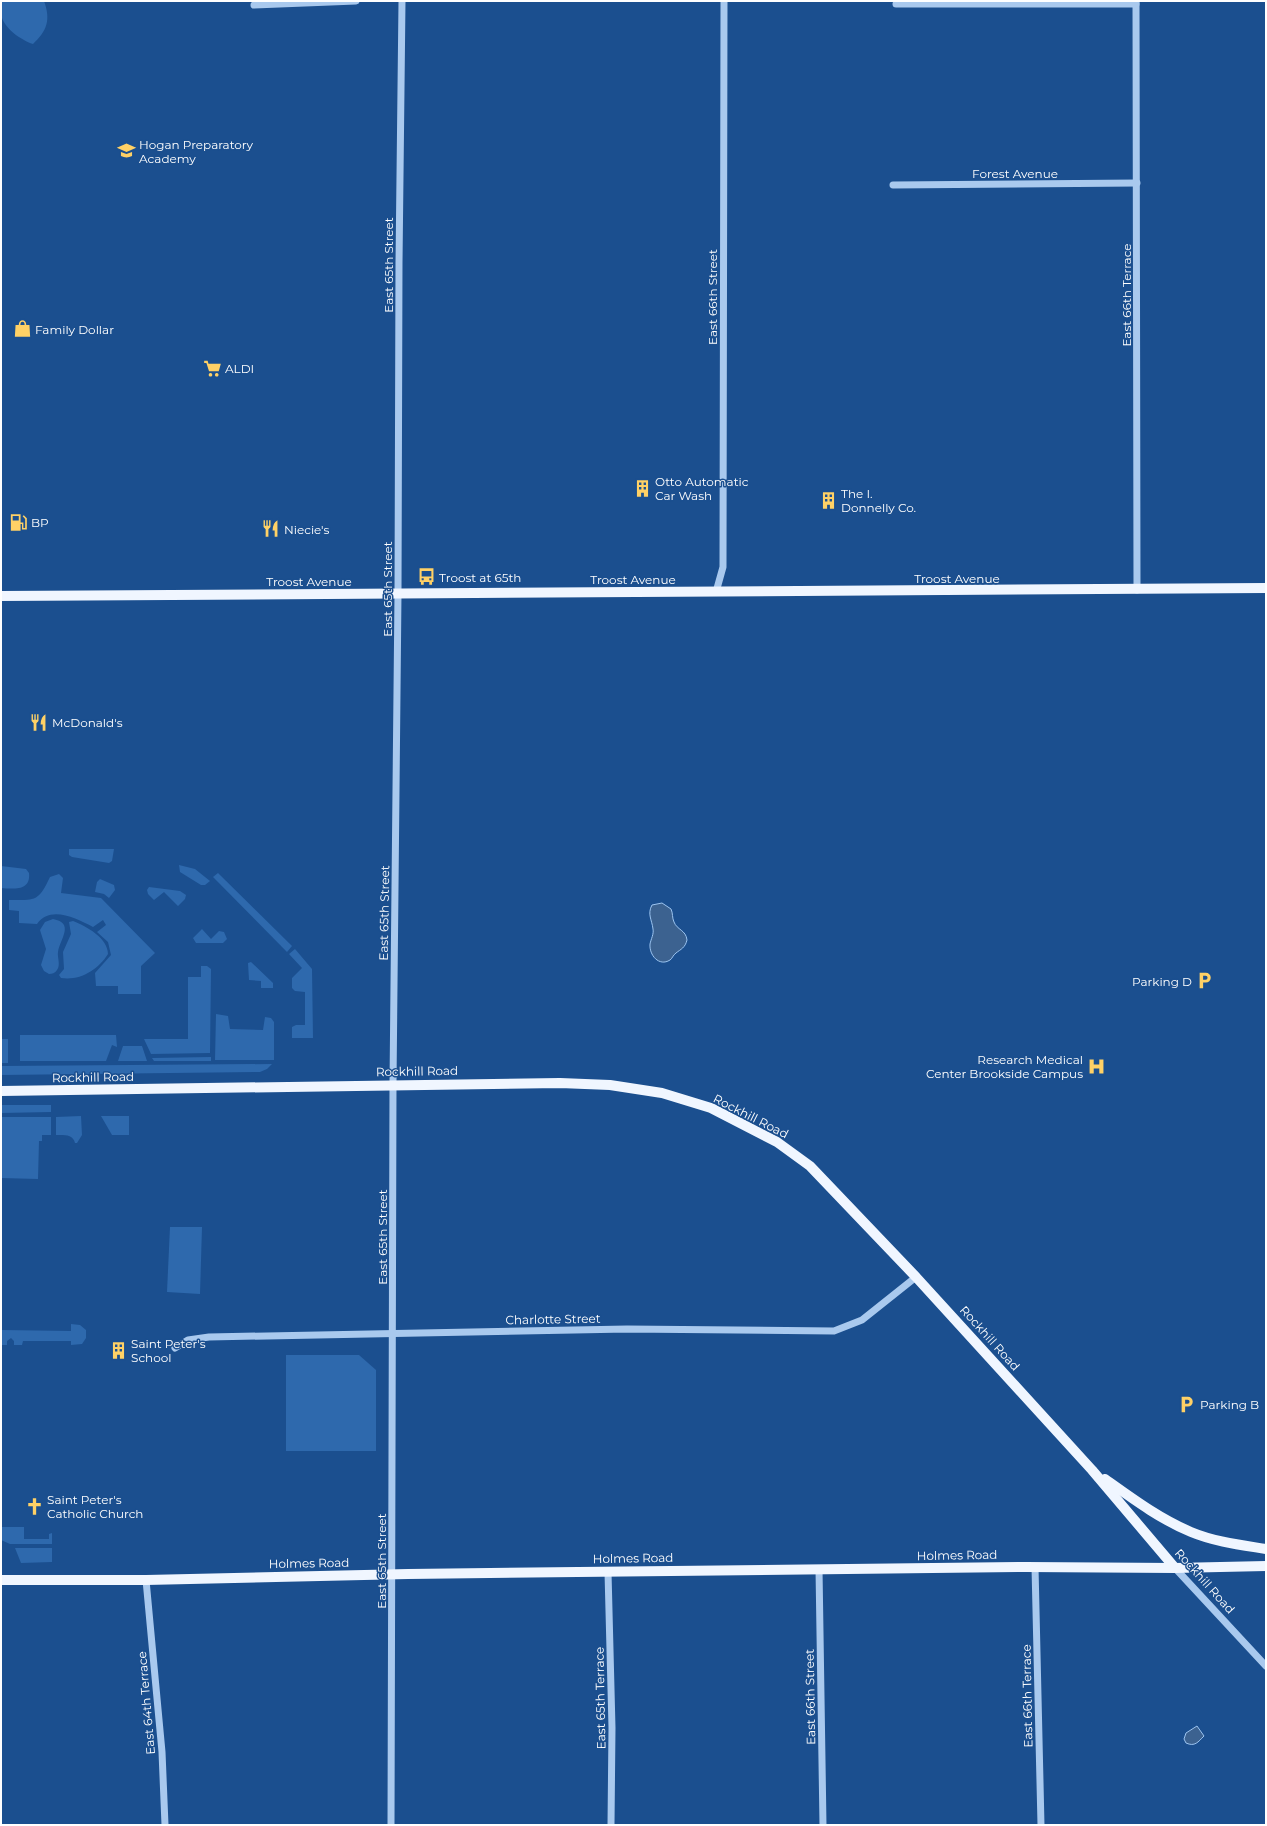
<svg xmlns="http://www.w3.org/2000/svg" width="1267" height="1826" font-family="Montserrat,sans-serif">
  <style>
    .green { fill: #2e69ad }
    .water { fill: #3c6290; stroke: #9cc4f0 }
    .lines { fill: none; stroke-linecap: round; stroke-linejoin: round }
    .minor { stroke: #a9c9ee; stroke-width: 7 }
    .major { stroke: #f0f6ff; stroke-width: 10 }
    .labels { text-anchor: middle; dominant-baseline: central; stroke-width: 3; stroke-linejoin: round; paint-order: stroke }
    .poi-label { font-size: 12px; fill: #fff; stroke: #1b4f8f; text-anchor: start }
    .street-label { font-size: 12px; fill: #fff; stroke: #1b4f8f }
  </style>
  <rect width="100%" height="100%" fill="#1b4f8f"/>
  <!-- green -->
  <g class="green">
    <path d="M 1,1 L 44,1 C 51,20 47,31 33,44 C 21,40 3,28 1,14 C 0,10 1,5 1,1 Z"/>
    <path d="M 69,849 L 114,849 L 112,861 L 109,863 L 72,857 L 69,855 Z"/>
    <path d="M 179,865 L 195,869 L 210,881 L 205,885 L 201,885 L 180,872 Z"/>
    <path d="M 1,866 L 26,869 L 29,873 C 31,891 14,889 1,888 Z"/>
    <path d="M 218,873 L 292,946 L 287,952 L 213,877 Z"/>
    <path d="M 59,874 L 63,878 L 61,893 L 101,898 L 155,953 L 141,966 L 141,994 L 118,994 L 118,986 L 96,986 L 95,973 L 111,955 L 108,942 L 97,932 L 106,925 L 103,920 L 93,927 C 76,918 50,905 37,924 L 19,923 L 19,911 L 9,910 L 9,900 C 36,900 38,902 50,877 Z"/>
    <path d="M 100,879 L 114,885 L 115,890 L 109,898 L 104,894 L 95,892 L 97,882 Z"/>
    <path d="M 149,887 L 180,891 L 186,895 L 185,899 L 178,906 L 164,892 L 154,900 L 148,894 L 147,890 Z"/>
    <path d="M 53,919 C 75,923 60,939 58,952 C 57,957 61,965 57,970 C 55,973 52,974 49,974 L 44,971 L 41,965 L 46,949 L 40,930 L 45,922 Z"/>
    <path d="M 73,921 C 86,926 108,938 108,954 C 98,970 80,981 61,978 L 59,975 L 64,969 L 63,952 L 71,934 L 69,922 Z"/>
    <path d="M 202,929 L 211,939 L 219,931 L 224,932 L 227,939 L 223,943 L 196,943 L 193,938 Z"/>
    <path d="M 295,949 L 312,969 L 313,1038 L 292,1038 L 292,1027 L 296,1025 L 305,1025 L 305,992 L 295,991 L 292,988 L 292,978 L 302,968 L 289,954 Z"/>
    <path d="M 251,962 L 273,983 L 273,988 L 261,988 L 261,981 L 249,980 L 248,963 Z"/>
    <path d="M 201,966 L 207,966 L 211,969 L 210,1053 L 151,1054 L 144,1039 L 188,1039 L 188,977 L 201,977 Z"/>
    <path d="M 216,1014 L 228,1016 L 230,1029 L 263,1030 L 265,1017 L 271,1018 L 274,1022 L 274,1060 L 215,1060 Z"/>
    <path d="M 20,1035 L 116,1035 L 117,1047 L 112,1045 L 106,1061 L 20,1061 Z"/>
    <rect x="1" y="1039" width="7" height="24"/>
    <path d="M 123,1046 L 142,1046 L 147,1061 L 118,1061 Z"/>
    <path d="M 211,1057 L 211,1061 L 154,1061 L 152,1058 Z"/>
    <path d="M 272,1064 L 267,1069 L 260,1072 L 1,1075 L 1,1066 Z"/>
    <path d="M 1,1105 L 51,1105 L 51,1112 L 1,1113 Z"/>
    <path d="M 81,1116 L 82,1135 L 77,1143 L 75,1143 C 73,1134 64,1135 56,1135 L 56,1117 Z"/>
    <path d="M 101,1116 L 129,1116 L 129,1135 L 112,1135 Z"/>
    <path d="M 1,1117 L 51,1117 L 51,1135 L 42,1135 L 42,1141 L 39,1141 L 38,1179 L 1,1178 Z"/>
    <path d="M 170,1227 L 202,1227 L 200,1294 L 167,1292 Z"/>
    <path d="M 71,1324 L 80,1325 L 86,1330 L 86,1338 L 82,1344 L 71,1345 L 71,1341 L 23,1341 L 22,1345 L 14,1345 L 14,1341 L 11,1338 L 7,1341 L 7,1345 L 1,1345 L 1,1330 L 71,1331 Z"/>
    <path d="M 286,1355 L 359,1355 L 376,1370 L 376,1451 L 286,1451 Z"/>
    <path d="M 1,1527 L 24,1527 L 24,1539 L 49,1539 L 49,1534 L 52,1533 L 52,1544 L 10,1544 L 1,1540 Z"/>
    <path d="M 15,1548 L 52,1548 L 52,1562 L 21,1563 Z"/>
  </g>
  <!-- water -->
  <g class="water">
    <path d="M 662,903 L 671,909 C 673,913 672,918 674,922 C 677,930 686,930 687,940 C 685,948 681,949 676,953 C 673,955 672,959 670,960 C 659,967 649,955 650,944 C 651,939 654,934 653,929 C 652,920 647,914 652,905 Z"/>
    <path d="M 1197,1726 L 1204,1736 C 1198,1742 1195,1747 1186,1743 L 1184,1739 L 1186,1733 Z"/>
  </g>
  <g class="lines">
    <!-- minor -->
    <g class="minor">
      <path d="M 1136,1 L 1137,590"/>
      <path d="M 896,4 L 1136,4"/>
      <path d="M 254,5 L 356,1"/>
      <path d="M 893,185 L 1137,183"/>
      <path d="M 716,592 L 723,567 L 724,1"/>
      <path d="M 175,1348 L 188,1340 L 209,1337 L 627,1329 L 834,1331 L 862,1320 L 916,1277"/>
      <path d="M 1035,1567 L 1041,1825"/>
      <path d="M 1175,1568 L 1266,1666"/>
      <path d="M 819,1569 L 823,1825"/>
      <path d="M 608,1572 L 612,1728 L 611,1825"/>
      <path d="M 146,1580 L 162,1752 L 165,1825"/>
      <path d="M 391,1825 L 393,1084 L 398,594 L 399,263 L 402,1"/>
    </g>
    <!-- major -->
    <g class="major">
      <path d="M 1,596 L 1266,588"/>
      <path d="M 1,1091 L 560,1083 L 610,1085 L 662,1093 L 711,1108 L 777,1142 L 810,1166 L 916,1277 L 1092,1470 L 1175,1568"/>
      <path d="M 1105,1479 C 1133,1499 1160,1519 1191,1532 C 1215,1542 1241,1545 1266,1549"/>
      <path d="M 1,1580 L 146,1580 L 408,1574 L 1026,1567 L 1175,1568 L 1266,1566"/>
    </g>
  </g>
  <!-- icons -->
  <defs>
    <symbol id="school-bare" viewBox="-9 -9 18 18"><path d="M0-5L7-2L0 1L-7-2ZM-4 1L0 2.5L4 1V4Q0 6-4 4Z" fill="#ffd166" stroke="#1b4f8f" stroke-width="2.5" paint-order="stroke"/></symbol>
    <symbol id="shop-bare" viewBox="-9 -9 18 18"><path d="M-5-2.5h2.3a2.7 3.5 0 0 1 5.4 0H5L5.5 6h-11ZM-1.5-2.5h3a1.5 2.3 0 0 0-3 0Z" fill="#ffd166" stroke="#1b4f8f" stroke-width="2.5" paint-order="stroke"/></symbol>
    <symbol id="supermarket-bare" viewBox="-9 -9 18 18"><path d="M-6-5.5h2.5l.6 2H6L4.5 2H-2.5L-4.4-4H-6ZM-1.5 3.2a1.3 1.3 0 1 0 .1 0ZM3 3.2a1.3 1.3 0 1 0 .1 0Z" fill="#ffd166" stroke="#1b4f8f" stroke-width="2.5" paint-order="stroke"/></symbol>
    <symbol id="building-bare" viewBox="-9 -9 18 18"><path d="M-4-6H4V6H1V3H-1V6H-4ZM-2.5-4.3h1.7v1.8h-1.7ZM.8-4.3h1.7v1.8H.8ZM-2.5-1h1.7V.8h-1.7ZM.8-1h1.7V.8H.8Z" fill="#ffd166" stroke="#1b4f8f" stroke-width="2.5" paint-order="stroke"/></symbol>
    <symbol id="fuel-bare" viewBox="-9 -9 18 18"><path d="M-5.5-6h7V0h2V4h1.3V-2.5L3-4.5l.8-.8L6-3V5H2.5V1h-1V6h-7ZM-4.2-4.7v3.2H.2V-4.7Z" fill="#ffd166" stroke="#1b4f8f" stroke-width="2.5" paint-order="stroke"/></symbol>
    <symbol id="restaurant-bare" viewBox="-9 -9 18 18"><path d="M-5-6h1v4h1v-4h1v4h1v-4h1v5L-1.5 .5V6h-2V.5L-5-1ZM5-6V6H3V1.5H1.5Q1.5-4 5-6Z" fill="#ffd166" stroke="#1b4f8f" stroke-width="2.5" paint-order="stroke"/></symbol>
    <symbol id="bus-bare" viewBox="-9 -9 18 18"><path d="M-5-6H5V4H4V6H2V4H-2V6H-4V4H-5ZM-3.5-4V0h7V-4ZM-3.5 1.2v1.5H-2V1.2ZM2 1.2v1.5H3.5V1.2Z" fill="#ffd166" stroke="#1b4f8f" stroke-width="2.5" paint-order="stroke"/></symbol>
    <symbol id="parking-bare" viewBox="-9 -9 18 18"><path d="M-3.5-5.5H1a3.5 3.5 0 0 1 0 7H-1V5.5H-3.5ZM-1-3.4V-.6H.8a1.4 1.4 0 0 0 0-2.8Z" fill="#ffd166" stroke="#1b4f8f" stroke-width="2.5" paint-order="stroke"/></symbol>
    <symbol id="hospital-bare" viewBox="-9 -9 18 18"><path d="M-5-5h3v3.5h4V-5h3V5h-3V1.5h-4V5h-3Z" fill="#ffd166" stroke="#1b4f8f" stroke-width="2.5" paint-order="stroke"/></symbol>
    <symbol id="church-bare" viewBox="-9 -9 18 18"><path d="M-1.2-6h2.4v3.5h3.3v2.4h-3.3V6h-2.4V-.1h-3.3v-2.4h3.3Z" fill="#ffd166" stroke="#1b4f8f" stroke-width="2.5" paint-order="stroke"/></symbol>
  </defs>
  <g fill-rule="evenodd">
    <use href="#school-bare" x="114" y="138" width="25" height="25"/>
    <use href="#shop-bare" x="10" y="316" width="25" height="25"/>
    <use href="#supermarket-bare" x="200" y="356" width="25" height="25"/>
    <use href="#building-bare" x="630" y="476" width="25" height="25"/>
    <use href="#building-bare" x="816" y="488" width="25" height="25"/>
    <use href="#fuel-bare" x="6" y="510" width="25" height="25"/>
    <use href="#restaurant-bare" x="258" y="516" width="25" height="25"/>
    <use href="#bus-bare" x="414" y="564" width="25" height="25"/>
    <use href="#restaurant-bare" x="26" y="710" width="25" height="25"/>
    <use href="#parking-bare" x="1192" y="968" width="25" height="25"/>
    <use href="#hospital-bare" x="1084" y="1054" width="25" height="25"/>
    <use href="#building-bare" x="106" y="1338" width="25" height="25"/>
    <use href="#parking-bare" x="1174" y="1392" width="25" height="25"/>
    <use href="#church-bare" x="22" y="1494" width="25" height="25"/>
  </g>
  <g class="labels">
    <!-- poi labels -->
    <g class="poi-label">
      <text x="139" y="144">Hogan Preparatory<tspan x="139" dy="14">Academy</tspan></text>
      <text x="35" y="329">Family Dollar</text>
      <text x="225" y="368">ALDI</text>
      <text x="655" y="481">Otto Automatic<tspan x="655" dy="14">Car Wash</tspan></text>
      <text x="841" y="493">The I.<tspan x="841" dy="14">Donnelly Co.</tspan></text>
      <text x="31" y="522">BP</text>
      <text x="284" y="529">Niecie's</text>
      <text x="439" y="577">Troost at 65th</text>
      <text x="52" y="722">McDonald's</text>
      <text x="1192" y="981" text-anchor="end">Parking D</text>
      <text x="1083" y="1059" text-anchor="end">Research Medical<tspan x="1083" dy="14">Center Brookside Campus</tspan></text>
      <text x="131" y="1343">Saint Peter's<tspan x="131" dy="14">School</tspan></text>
      <text x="1200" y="1404">Parking B</text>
      <text x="47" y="1499">Saint Peter's<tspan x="47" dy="14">Catholic Church</tspan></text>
    </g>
    <!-- street labels -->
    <g class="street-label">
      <text x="1015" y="173">Forest Avenue</text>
      <text transform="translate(388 265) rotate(-90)">East 65th Street</text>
      <text transform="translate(1126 295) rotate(-90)">East 66th Terrace</text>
      <text transform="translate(712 297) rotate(-90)">East 66th Street</text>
      <text x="957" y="578">Troost Avenue</text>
      <text x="633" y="579">Troost Avenue</text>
      <text x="309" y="581">Troost Avenue</text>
      <text transform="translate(387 589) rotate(-90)">East 65th Street</text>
      <text transform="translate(384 913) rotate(-89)">East 65th Street</text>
      <text transform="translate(417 1071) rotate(-1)">Rockhill Road</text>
      <text transform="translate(93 1077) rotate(-1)">Rockhill Road</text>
      <text transform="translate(751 1116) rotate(27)">Rockhill Road</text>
      <text transform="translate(382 1237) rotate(-90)">East 65th Street</text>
      <text transform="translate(553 1319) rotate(-1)">Charlotte Street</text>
      <text transform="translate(990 1338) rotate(48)">Rockhill Road</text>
      <text transform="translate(957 1555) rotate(-1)">Holmes Road</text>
      <text transform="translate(633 1558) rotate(-1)">Holmes Road</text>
      <text transform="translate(381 1561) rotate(-90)">East 65th Street</text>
      <text transform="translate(309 1563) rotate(-1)">Holmes Road</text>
      <text transform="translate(1205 1581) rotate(48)">Rockhill Road</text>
      <text transform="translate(1027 1696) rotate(-91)">East 66th Terrace</text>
      <text transform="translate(810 1697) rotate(-91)">East 66th Street</text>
      <text transform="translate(600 1698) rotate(-91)">East 65th Terrace</text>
      <text transform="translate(146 1703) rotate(-95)">East 64th Terrace</text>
    </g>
  </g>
  <!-- border -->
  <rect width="1267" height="1826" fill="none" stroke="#ffffff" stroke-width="4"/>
</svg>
